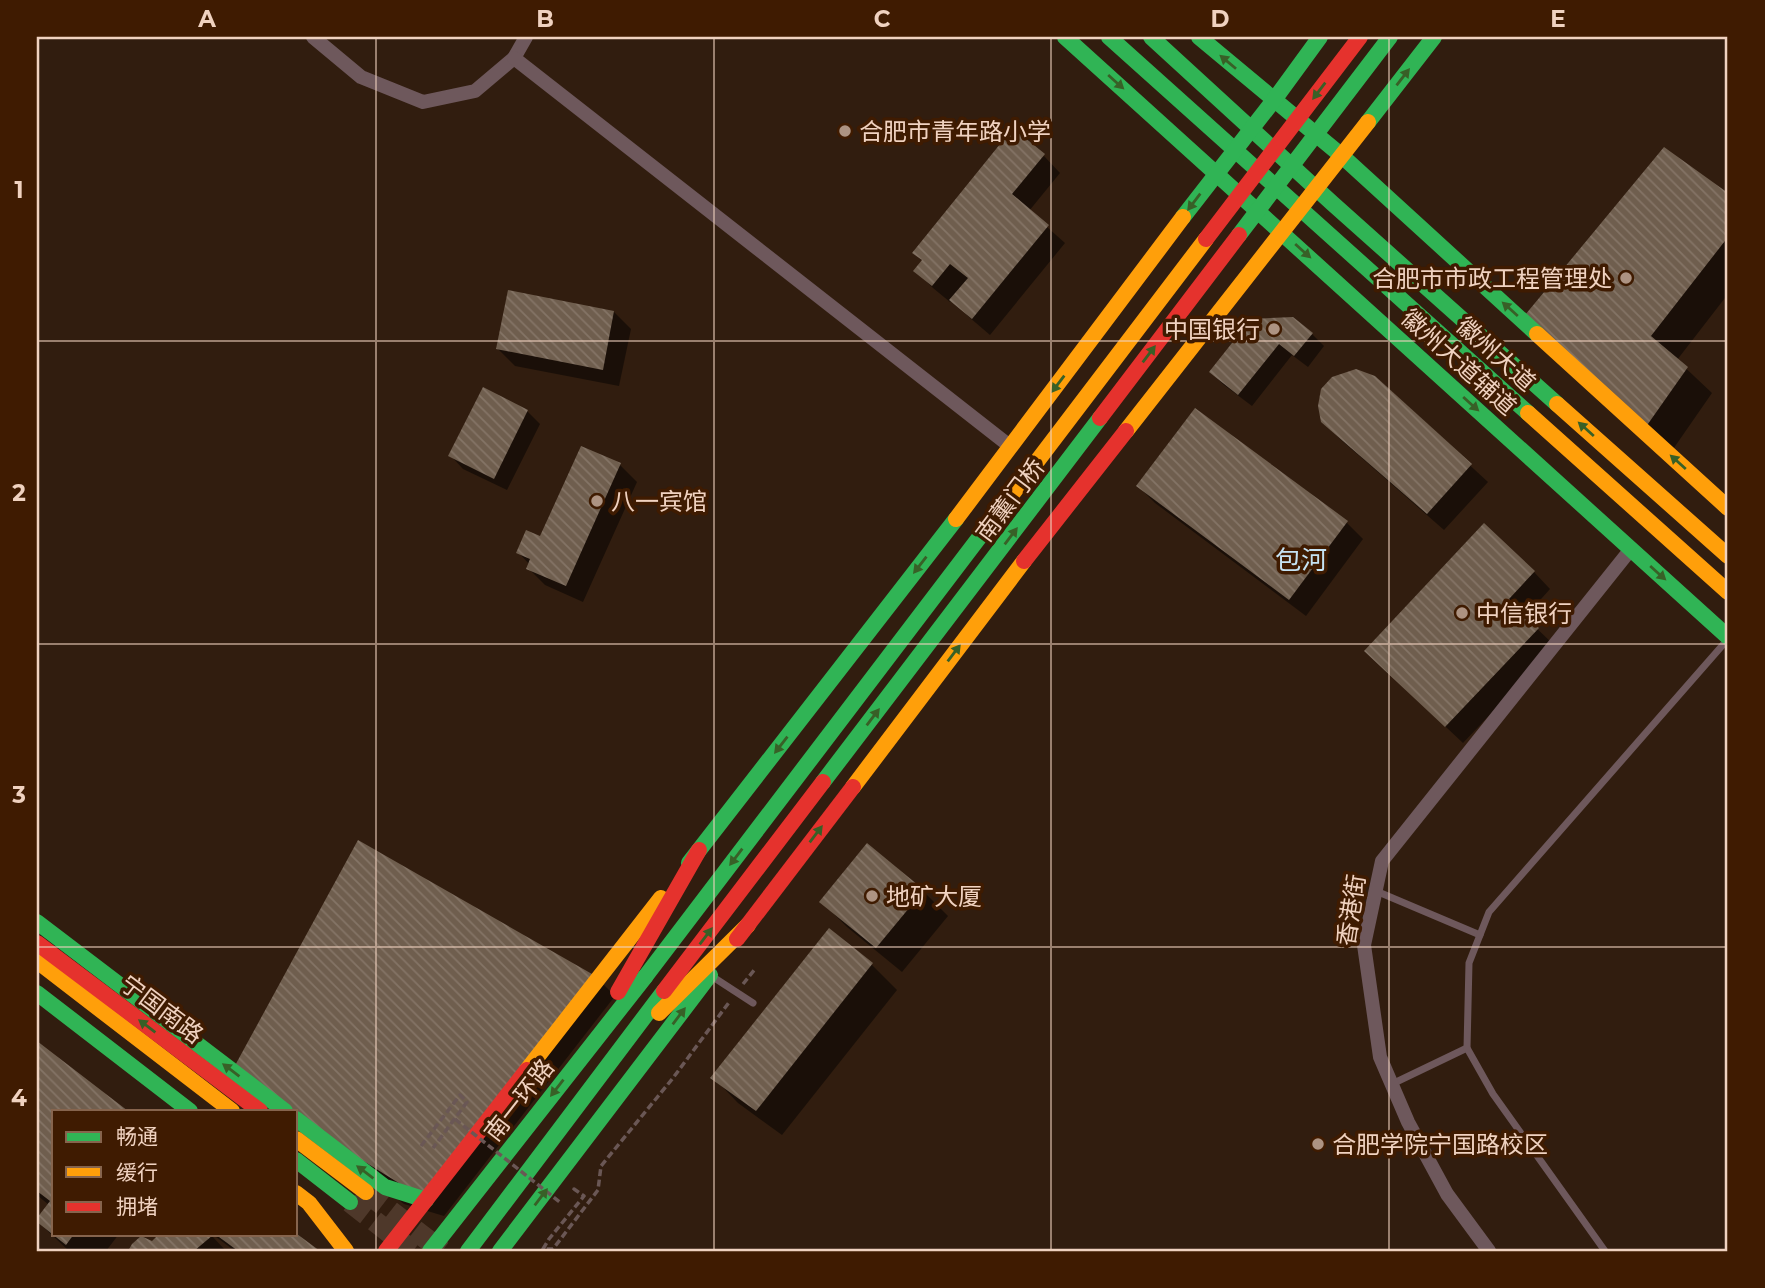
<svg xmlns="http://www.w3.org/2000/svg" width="1765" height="1288" font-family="Montserrat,'Noto Sans SC',sans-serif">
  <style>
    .shadow { fill: #0007 }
    .building { fill: url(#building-back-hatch) }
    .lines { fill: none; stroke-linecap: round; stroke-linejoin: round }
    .secondary-tunnel { stroke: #4e382a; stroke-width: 21; stroke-dasharray: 21 10; stroke-linecap: butt }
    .path { stroke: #6a5755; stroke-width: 3.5; stroke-dasharray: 7 3.5; stroke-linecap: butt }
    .lane { stroke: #6e585c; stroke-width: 7 }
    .street { stroke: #6e585c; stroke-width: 14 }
    .fast { stroke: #30b455; stroke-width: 16 }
    .slow { stroke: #ff9f0a; stroke-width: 16 }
    .jam { stroke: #e5322d; stroke-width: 16 }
    .path-bridge { stroke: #6a5755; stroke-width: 3.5; stroke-dasharray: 7 3.5; stroke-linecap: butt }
    .fast-bridge { stroke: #30b455; stroke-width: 16 }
    .slow-bridge { stroke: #ff9f0a; stroke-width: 16 }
    .jam-bridge { stroke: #e5322d; stroke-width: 16 }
    .oneway { fill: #386027 }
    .grid { fill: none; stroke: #f0d2c0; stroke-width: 2; stroke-opacity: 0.55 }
    .poi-dot { fill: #ad9382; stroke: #3f1b01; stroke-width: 2.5 }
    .labels { text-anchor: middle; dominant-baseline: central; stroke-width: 7; stroke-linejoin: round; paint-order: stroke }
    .poi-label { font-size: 24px; fill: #f0d2c0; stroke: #3f1b01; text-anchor: start }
    .street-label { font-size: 24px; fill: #f0d2c0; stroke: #3f1b01 }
    .neighbourhood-label { font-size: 26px; fill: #c5e3f4; stroke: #3f1b01 }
    .neatline { fill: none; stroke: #f0d2c0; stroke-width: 2.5 }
    .grid-label { font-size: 23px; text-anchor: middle; font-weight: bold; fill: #f0d2c0 }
  </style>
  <defs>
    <pattern id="building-back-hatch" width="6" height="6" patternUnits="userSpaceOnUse" patternTransform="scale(1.75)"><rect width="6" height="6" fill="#6f5e4e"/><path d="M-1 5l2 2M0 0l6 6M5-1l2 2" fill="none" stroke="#847466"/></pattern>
  </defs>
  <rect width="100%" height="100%" fill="#311d0f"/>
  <!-- shadow -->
  <g class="shadow">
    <path d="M 1664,149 L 1728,195 L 1728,294 L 1677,360 L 1712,393 L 1669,455 L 1549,345 Z"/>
    <path d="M 1044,156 L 1060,173 L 1029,211 L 1065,243 L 990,335 L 969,317 L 952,300 L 950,302 L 933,288 L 916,271 L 923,261 L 914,252 Z"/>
    <path d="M 614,312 L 631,329 L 619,386 L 515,366 L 498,349 Z"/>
    <path d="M 1252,320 L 1312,334 L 1324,346 L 1308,367 L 1292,355 L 1252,406 L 1224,385 L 1211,372 Z"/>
    <path d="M 1374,377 L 1488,482 L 1444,530 L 1340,439 L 1323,421 Z"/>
    <path d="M 527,411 L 540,424 L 507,490 L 463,469 L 451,456 Z"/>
    <path d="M 620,465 L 637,482 L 583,602 L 545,585 L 528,568 L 529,564 L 518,552 L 541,538 Z"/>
    <path d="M 1138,486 L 1346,522 L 1363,539 L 1306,616 L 1155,503 Z"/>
    <path d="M 1534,572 L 1550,589 L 1525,617 L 1555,646 L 1463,743 L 1383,668 Z"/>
    <path d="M 923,891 L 948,916 L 902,972 L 847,927 L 822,902 Z"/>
    <path d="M 829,931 L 872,965 L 897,990 L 782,1135 L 738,1103 L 713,1077 Z"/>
    <path d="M 598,979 L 615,996 L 444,1216 L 404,1204 L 296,1122 Z"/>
    <path d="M 37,1044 L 125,1111 L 54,1111 L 54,1234 L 119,1234 L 106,1251 L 69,1251 L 37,1221 L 49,1205 L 37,1195 Z"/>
    <path d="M 161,1234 L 212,1234 L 211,1235 L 226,1251 L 130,1251 L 133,1245 L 152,1244 Z"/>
    <path d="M 212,1234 L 294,1234 L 317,1251 L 235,1251 Z"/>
  </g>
  <!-- building -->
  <g class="building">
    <path d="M 1013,128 L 1045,154 L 1012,194 L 1049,225 L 972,319 L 949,300 L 968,278 L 950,264 L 932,286 L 913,271 L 922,260 L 912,253 Z"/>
    <path d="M 1664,147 L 1728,193 L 1728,237 L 1651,336 L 1688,367 L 1643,431 L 1521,320 Z"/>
    <path d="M 508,290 L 614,311 L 603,370 L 496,349 Z"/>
    <path d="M 1293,317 L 1313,333 L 1294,356 L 1279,344 L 1238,395 L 1209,372 L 1251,319 Z"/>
    <path d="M 1356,369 L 1375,376 L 1472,464 L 1427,514 L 1321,422 L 1318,406 L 1321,389 L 1332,377 Z"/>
    <path d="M 483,387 L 528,410 L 494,479 L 448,456 Z"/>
    <path d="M 1195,408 L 1348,521 L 1289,600 L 1136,486 Z"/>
    <path d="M 581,446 L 621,463 L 566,586 L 526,569 L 530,559 L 516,553 L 526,530 L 540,536 Z"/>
    <path d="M 1484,523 L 1535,571 L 1509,599 L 1539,628 L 1445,727 L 1364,651 Z"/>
    <path d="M 358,840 L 599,978 L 426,1200 L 296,1119 L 232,1071 Z"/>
    <path d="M 867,843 L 924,890 L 876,948 L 819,902 Z"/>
    <path d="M 829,928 L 873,963 L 756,1111 L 710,1078 Z"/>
    <path d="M 37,1041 L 128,1111 L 54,1111 L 54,1234 L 74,1234 L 66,1245 L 37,1222 L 37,1218 L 50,1201 L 37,1191 Z"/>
    <path d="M 159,1234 L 211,1234 L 213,1235 L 194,1251 L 128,1251 L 132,1244 L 141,1236 L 152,1241 Z"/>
    <path d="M 215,1234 L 297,1234 L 320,1251 L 238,1251 Z"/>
  </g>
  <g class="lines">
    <!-- secondary-tunnel -->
    <g class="secondary-tunnel">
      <path d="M 366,1192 L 442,1251"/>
      <path d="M 350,1202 L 413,1251"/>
    </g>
    <!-- path -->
    <g class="path">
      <path d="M 743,984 L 755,969"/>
      <path d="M 421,1146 L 460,1095 L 467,1102 L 433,1148"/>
      <path d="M 574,1190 L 574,1189 L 584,1196 L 549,1239 L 543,1249 L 553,1249 L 598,1190 L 601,1166 L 673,1078 L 730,1001"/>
    </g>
    <!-- lane -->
    <g class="lane">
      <path d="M 1376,891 L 1480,935"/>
      <path d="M 713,977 L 753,1003"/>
      <path d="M 1392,1084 L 1467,1048"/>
      <path d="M 1605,1251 L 1493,1094 L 1467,1048 L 1469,963 L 1489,912 L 1728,639"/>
    </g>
    <!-- street -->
    <g class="street">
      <path d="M 313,37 L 361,77 L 423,102 L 475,91 L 514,58 L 526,37"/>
      <path d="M 514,58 L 1011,447"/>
      <path d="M 1489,1251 L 1447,1194 L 1408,1122 L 1380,1057 L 1364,945 L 1382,861 L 1631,549"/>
    </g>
    <!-- fast -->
    <g class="fast">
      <path d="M 1065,37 L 1728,637"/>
      <path d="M 1109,37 L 1528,413"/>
      <path d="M 1151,37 L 1332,203 L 1557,404"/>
      <path d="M 1199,37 L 1342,156 L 1537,334"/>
      <path d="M 1368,122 L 1434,37"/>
      <path d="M 1183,217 L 1274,100 L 1320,37"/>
      <path d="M 689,863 L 956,519"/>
      <path d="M 37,922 L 285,1111"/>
      <path d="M 37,993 L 190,1111"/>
      <path d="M 296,1119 L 385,1187 L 426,1200"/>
      <path d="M 296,1160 L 350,1202"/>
      <path d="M 430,1251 L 645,977"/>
      <path d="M 468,1251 L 664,991"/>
      <path d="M 500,1251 L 710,975"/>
    </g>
    <!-- slow -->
    <g class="slow">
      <path d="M 1537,334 L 1728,508"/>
      <path d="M 1557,404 L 1728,556"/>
      <path d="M 1528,413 L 1728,592"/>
      <path d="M 1126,431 L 1368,122"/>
      <path d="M 956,519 L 1183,217"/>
      <path d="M 853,787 L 1024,561"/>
      <path d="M 37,961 L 232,1111"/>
      <path d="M 659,1013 L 748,925"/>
      <path d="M 527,1070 L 661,898"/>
      <path d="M 296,1139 L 366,1192"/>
      <path d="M 296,1193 L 309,1203 L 346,1251"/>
    </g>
    <!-- jam -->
    <g class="jam">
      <path d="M 1024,561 L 1126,431"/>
      <path d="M 737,939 L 853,787"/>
      <path d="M 37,943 L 260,1111"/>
      <path d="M 618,992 L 699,850"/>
      <path d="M 386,1251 L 527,1070"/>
    </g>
    <!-- path-bridge -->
    <path class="path-bridge" d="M 455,1119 L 561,1203"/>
    <!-- fast-bridge -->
    <g class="fast-bridge">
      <path d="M 1239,235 L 1390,37"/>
      <path d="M 823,782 L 1100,418"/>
      <path d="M 645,977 L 991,522"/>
    </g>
    <!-- slow-bridge -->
    <path class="slow-bridge" d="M 991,522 L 1206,239"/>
    <!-- jam-bridge -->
    <g class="jam-bridge">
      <path d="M 1206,239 L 1360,37"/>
      <path d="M 1100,418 L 1239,235"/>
      <path d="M 664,991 L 823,782"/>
    </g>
  </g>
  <!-- one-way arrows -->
  <defs><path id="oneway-solid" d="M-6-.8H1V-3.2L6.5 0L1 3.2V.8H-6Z" transform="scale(1.75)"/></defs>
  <g class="oneway">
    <use href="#oneway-solid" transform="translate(1228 62) rotate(-140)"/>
    <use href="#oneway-solid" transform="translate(1403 77) rotate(-52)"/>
    <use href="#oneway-solid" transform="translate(1116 82) rotate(42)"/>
    <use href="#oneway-solid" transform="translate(1319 91) rotate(127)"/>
    <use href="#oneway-solid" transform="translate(1194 202) rotate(127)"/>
    <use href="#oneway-solid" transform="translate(1303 251) rotate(42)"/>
    <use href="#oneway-solid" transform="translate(1510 309) rotate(-138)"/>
    <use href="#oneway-solid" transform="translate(1149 354) rotate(-53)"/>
    <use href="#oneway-solid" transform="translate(1058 384) rotate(127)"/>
    <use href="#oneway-solid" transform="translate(1471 404) rotate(42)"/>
    <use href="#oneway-solid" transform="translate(1586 429) rotate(-138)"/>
    <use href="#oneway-solid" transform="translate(1678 462) rotate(-138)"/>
    <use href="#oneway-solid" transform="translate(1011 536) rotate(-53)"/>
    <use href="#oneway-solid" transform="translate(920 565) rotate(128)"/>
    <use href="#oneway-solid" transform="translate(1658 573) rotate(42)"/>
    <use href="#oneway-solid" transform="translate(954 653) rotate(-53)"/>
    <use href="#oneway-solid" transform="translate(873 717) rotate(-53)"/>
    <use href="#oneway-solid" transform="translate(781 745) rotate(128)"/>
    <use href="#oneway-solid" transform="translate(816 834) rotate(-53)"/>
    <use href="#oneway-solid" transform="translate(736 857) rotate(127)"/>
    <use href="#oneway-solid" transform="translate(706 936) rotate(-53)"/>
    <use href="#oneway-solid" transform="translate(679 1016) rotate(-53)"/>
    <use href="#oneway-solid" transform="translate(147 1026) rotate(-143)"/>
    <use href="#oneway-solid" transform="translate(231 1070) rotate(-143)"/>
    <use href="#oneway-solid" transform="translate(557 1088) rotate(128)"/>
    <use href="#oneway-solid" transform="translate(365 1172) rotate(-143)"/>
    <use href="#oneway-solid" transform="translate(541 1197) rotate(-53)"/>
  </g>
  <!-- grid -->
  <path class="grid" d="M 376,37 L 376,1251M 714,37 L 714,1251M 1051,37 L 1051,1251M 1389,37 L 1389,1251M 37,341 L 1728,341M 37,644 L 1728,644M 37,947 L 1728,947"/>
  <!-- markers -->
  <g class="poi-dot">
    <circle cx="845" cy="131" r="7"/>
    <circle cx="1626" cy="278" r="7"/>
    <circle cx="1274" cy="329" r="7"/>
    <circle cx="597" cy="501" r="7"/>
    <circle cx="1462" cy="613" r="7"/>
    <circle cx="872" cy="896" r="7"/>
    <circle cx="1318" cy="1144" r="7"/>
  </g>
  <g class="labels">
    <!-- poi labels -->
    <g class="poi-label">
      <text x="859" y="131">合肥市青年路小学</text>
      <text x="1612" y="278" text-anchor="end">合肥市市政工程管理处</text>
      <text x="1260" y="329" text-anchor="end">中国银行</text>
      <text x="611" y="501">八一宾馆</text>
      <text x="1476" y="613">中信银行</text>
      <text x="886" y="896">地矿大厦</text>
      <text x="1332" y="1144">合肥学院宁国路校区</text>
    </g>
    <!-- street labels -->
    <g class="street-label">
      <text transform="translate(1496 354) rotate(42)">徽州大道</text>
      <text transform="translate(1459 362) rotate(42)">徽州大道辅道</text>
      <text transform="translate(1010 500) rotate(-53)">南薰门桥</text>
      <text transform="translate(1351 910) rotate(-81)">香港街</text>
      <text transform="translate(162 1009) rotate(37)">宁国南路</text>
      <text transform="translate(519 1100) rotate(-52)">南一环路</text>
    </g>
    <!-- neighbourhood labels -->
    <g class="neighbourhood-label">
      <text x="1301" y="560">包河</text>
    </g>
  </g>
  <!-- border -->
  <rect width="1765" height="1288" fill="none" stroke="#3f1b01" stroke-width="77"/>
  <!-- legend -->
  <rect x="52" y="1110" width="245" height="126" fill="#3f1b01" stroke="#86644d" stroke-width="2"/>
  <rect x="66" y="1132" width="35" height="10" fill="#30b455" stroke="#86644d" stroke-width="2"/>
  <text x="116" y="1144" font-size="21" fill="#f0d2c0">畅通</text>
  <rect x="66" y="1167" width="35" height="10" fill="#ff9f0a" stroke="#86644d" stroke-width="2"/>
  <text x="116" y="1180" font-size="21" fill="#f0d2c0">缓行</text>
  <rect x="66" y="1202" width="35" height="10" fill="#e5322d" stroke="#86644d" stroke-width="2"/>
  <text x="116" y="1214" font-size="21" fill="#f0d2c0">拥堵</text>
  <rect x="38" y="38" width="1688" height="1212" class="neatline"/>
  <g class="grid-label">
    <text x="207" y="27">A</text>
    <text x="545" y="27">B</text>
    <text x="882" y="27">C</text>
    <text x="1220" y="27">D</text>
    <text x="1558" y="27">E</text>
    <text x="19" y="198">1</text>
    <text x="19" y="501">2</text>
    <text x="19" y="803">3</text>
    <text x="19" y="1106">4</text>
  </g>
</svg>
